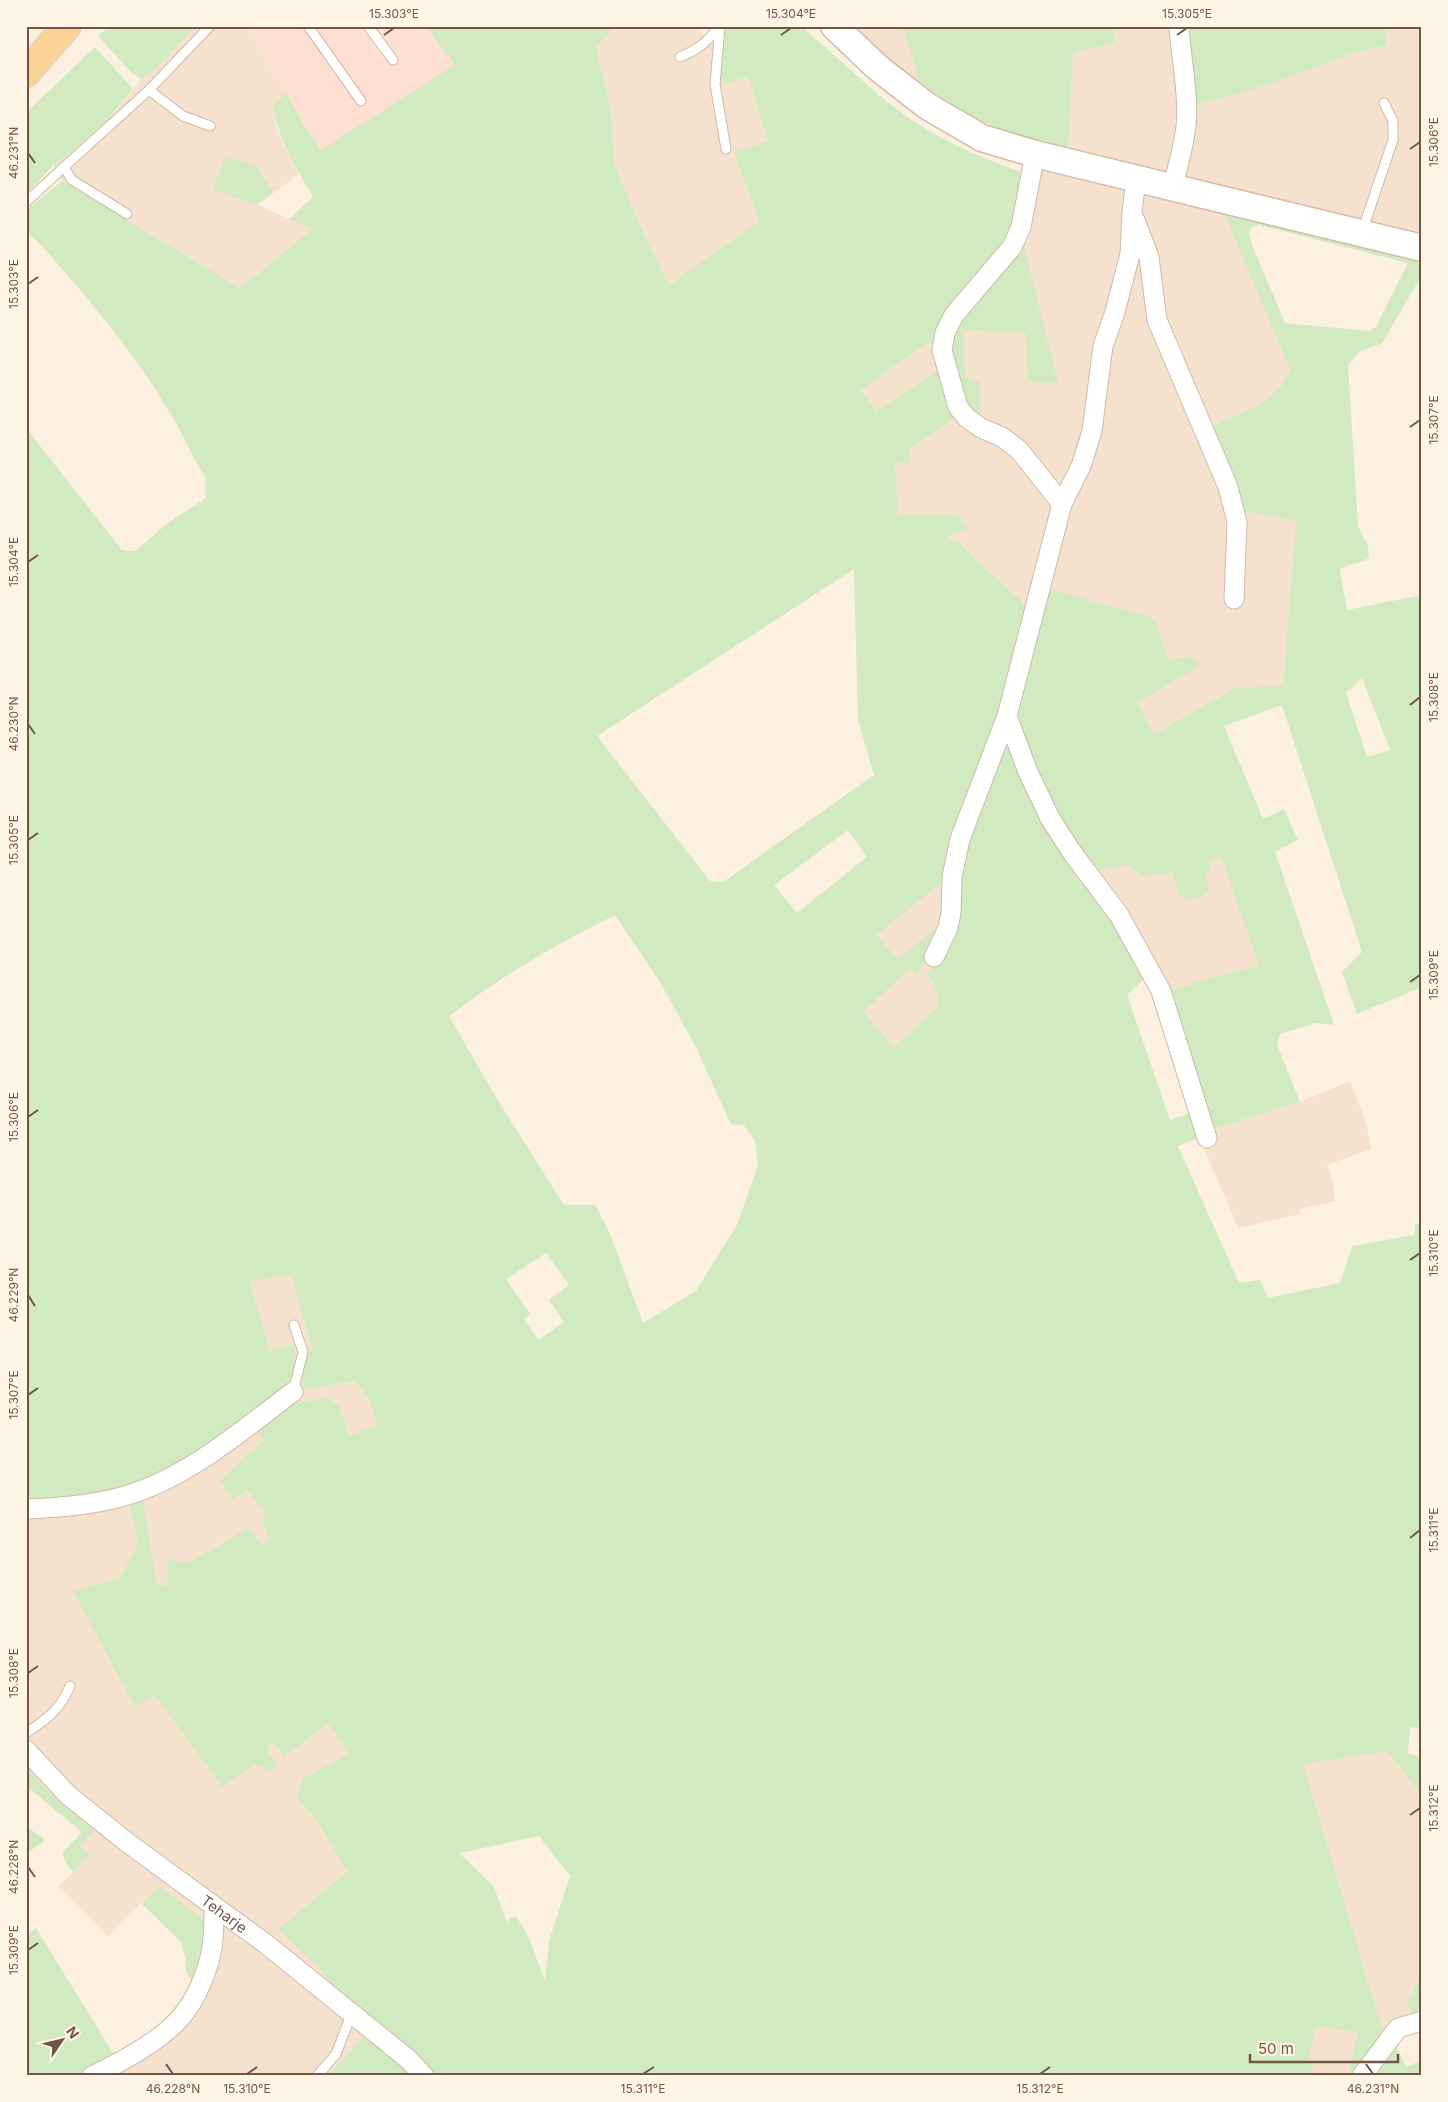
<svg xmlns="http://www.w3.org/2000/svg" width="1448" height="2102" font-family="Inter,sans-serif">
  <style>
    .residential { fill: #f4e2cf }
    .commercial { fill: #fddfd4 }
    .green { fill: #d2eabf; fill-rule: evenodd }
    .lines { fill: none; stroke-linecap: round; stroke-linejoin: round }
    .lane-casing { stroke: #cfb9aa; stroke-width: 11 }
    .street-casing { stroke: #cfb9aa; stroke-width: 21 }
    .secondary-casing { stroke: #d3b9a7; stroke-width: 29 }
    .primary-casing { stroke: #d8cfcb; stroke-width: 30 }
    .lane { stroke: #fff; stroke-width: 9 }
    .street { stroke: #fff; stroke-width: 19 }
    .secondary { stroke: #fff; stroke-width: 26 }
    .primary { stroke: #fcd397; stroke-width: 28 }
    .ticks { fill: none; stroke: #735547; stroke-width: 2 }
    .labels { text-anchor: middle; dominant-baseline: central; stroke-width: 4.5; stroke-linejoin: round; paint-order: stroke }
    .street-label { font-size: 15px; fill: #735547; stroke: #fff5e7 }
    .neatline { fill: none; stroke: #735547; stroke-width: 2 }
    .ticks-label { font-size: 12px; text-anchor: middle; fill: #735547 }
  </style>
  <rect width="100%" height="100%" fill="#fcf0e1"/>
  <!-- residential -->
  <g class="residential">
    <path d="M 195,26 L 247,26 L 286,93 L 273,107 L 277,128 L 283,144 L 299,174 L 257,205 L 314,229 L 240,288 L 62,181 L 53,165 L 71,152 L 105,122 L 125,100 L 141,79 L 165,60 Z"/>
    <path d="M 615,26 L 695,26 L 705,36 L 712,26 L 724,26 L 721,50 L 721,85 L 748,77 L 768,141 L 734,153 L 759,221 L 669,285 L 636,217 L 614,163 L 611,110 L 596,47 Z"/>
    <path d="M 849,26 L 904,26 L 920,82 L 886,60 Z"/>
    <path d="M 1114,26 L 1184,26 L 1258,88 L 1354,53 L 1387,45 L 1384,26 L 1422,26 L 1422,259 L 1222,209 L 1290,369 L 1281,387 L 1257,406 L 1208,428 L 1242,511 L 1296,519 L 1283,686 L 1235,688 L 1154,734 L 1136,703 L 1029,615 L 1019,598 L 981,565 L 961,542 L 950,542 L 947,537 L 898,516 L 895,463 L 909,449 L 951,420 L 942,369 L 876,412 L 861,390 L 927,343 L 937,342 L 1025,173 L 1068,150 L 1073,52 L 1115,42 Z"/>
    <path d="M 1221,857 L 1259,966 L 1228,973 L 1156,995 L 1092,872 L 1127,865 L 1143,877 L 1172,872 L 1205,877 L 1210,871 L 1211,858 Z"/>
    <path d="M 946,879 L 943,948 L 927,974 L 934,984 L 939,1005 L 894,1048 L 864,1012 L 909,967 L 898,959 L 875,935 Z"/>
    <path d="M 1350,1081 L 1366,1123 L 1371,1149 L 1327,1165 L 1333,1182 L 1335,1201 L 1299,1209 L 1300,1214 L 1238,1228 L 1203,1146 L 1204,1140 L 1213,1129 L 1300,1102 Z"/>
    <path d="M 291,1274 L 312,1349 L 307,1390 L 355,1380 L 370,1402 L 378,1425 L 350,1436 L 338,1404 L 326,1398 L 282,1406 L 270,1352 L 250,1280 Z"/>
    <path d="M 253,1424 L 264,1440 L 248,1489 L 264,1512 L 262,1520 L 270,1540 L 261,1545 L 231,1537 L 188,1563 L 169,1586 L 157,1585 L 134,1707 L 155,1695 L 222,1787 L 273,1742 L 284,1757 L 328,1722 L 348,1754 L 322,1769 L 296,1796 L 316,1820 L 347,1872 L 318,1967 L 343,1998 L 430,2076 L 81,2076 L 106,2065 L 175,2015 L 197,1972 L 159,1886 L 108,1937 L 58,1887 L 90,1855 L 79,1846 L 94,1830 L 47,1791 L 26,1766 L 26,1502 L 145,1479 Z"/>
    <path d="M 1387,1751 L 1422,1796 L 1422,1974 L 1407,2003 L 1417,2027 L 1385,2032 L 1377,2014 L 1302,1764 Z"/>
    <path d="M 1316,2026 L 1359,2032 L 1350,2070 L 1368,2076 L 1310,2076 L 1308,2061 Z"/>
  </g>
  <!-- commercial -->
  <path class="commercial" d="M 247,26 L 425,26 L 456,65 L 318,152 L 313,136 L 304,126 Z"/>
  <!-- green -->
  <g class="green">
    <path d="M 110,26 L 195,26 L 165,60 L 141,79 L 131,72 L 98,36 Z"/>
    <path d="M 425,26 L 615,26 L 596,47 L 611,110 L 614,163 L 636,217 L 669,285 L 759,221 L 734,153 L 768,141 L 748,77 L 721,85 L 721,50 L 724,26 L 801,26 C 834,54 865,85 899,111 C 935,138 982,159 1025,173 L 1016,228 L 937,342 L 927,343 L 861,390 L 876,412 L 942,368 L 954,414 L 951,420 L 909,449 L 909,463 L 895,463 L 898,515 L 959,515 L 968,528 L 947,537 L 950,542 L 960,542 L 981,565 L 1019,598 L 1029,615 L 946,879 L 876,935 L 898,959 L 947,918 L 932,952 L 917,974 L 909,968 L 864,1012 L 894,1048 L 939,1005 L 934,984 L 927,974 L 943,948 L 960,859 L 1002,747 L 1013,748 L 1147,976 L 1127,995 L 1170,1120 L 1193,1112 L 1202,1136 L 1178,1146 L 1239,1283 L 1260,1280 L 1268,1298 L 1340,1283 L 1352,1246 L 1415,1235 L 1415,1224 L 1422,1224 L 1422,1728 L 1410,1727 L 1408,1753 L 1420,1757 L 1422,1751 L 1422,1796 L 1387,1751 L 1303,1764 L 1377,2013 L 1385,2032 L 1353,2074 L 1349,2070 L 1358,2032 L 1316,2026 L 1308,2061 L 1314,2061 L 1311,2076 L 430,2076 L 343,1998 L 318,1967 L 278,1929 L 347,1872 L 316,1820 L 296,1796 L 303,1779 L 348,1754 L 328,1723 L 284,1757 L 273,1742 L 266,1749 L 277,1763 L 270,1770 L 255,1764 L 222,1787 L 155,1695 L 135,1707 L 73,1591 L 120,1578 L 138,1544 L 129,1502 L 142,1497 L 157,1585 L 168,1586 L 168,1559 L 188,1563 L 248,1528 L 261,1545 L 270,1540 L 262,1520 L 264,1512 L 248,1490 L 233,1500 L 220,1481 L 264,1440 L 253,1424 L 282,1406 L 326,1398 L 338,1404 L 350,1436 L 377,1425 L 370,1402 L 355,1380 L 306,1390 L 301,1378 L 305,1355 L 312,1349 L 291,1274 L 250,1281 L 270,1351 L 294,1344 C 297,1361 293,1381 281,1394 C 224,1434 167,1477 99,1496 C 81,1501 46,1500 26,1502 L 26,428 L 122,550 L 135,551 L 168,523 L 206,498 L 205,490 L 206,478 C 190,454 182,431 167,408 C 141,364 109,324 76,285 C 60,267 45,247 26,231 L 26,210 L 62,181 L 240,288 L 313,229 L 289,219 L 313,197 C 295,166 280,143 273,107 L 286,93 L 304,126 L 316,141 L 319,151 L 455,65 ZM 854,569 L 858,720 L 874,775 L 723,882 L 710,881 L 597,736 ZM 848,830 L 867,857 L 797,913 L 774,885 ZM 615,915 L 660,982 L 696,1047 L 731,1125 L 743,1124 L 755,1141 L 758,1165 L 737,1225 L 696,1291 L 643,1323 L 610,1234 L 595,1205 L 564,1205 L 495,1096 L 449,1016 C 501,977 556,944 615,915 ZM 546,1253 L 569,1285 L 549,1300 L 564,1322 L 538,1340 L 524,1319 L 530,1314 L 506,1279 ZM 539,1836 L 570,1876 L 549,1941 L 545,1980 C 535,1958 532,1937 516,1917 L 510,1917 L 507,1923 L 494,1887 L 459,1853 Z"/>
    <path d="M 902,26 L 1114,26 L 1115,42 L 1073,53 L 1068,150 L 1011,134 L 976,118 L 936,94 L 920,82 Z"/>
    <path d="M 1183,26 L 1384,26 L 1387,45 L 1354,53 L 1258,88 L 1193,106 Z"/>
    <path d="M 95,47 L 133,89 L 105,122 L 71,152 L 53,165 L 26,195 L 26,113 Z"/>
    <path d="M 226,156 L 257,167 L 273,193 L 256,205 L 213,189 Z"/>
    <path d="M 1222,209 L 1422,259 L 1422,275 L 1382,343 L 1359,352 L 1348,365 L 1358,526 L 1368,546 L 1369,557 C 1361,566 1351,561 1340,570 L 1347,610 L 1422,595 L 1422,987 L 1357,1014 L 1342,972 L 1362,952 L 1282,705 L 1224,726 L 1263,819 L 1284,809 L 1298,840 L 1275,852 L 1334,1025 L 1316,1023 L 1280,1034 L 1277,1045 L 1300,1102 L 1213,1129 L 1166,992 L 1228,973 L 1259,966 L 1221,857 L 1211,859 L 1210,871 L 1205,877 L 1209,888 C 1204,898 1197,899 1186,900 L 1179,894 L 1172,872 L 1143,877 L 1127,865 L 1092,872 L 1034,775 L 1017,719 L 1017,697 L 1045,588 L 1154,618 L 1168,660 L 1195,657 L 1199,666 L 1137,703 L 1154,734 L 1235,688 L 1283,686 L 1296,520 L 1242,511 L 1207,428 L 1257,406 L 1281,387 L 1290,369 ZM 1259,225 L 1408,263 L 1376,327 L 1369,331 L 1285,323 L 1252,245 L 1249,234 L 1252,227 ZM 1362,678 L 1390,750 L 1367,757 L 1346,693 Z"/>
    <path d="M 1024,247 L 1058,383 L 1028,382 L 1026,333 L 963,330 L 965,376 L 980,382 L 981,417 L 972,416 L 959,396 L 950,340 L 958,315 L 1015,248 Z"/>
    <path d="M 26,1766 L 47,1791 L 94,1830 L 80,1846 L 90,1855 L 73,1872 L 68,1866 L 62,1853 L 82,1832 L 31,1790 L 26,1797 Z"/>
    <path d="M 26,1826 L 45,1840 L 26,1854 Z"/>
    <path d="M 159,1886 L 204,1920 L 207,1935 L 193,1982 L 186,1972 L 185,1956 L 181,1942 L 142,1904 Z"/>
    <path d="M 36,1928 L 116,2058 L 81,2076 L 26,2076 L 26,1935 Z"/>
    <path d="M 1422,1974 L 1422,2013 L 1412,2014 L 1407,2003 Z"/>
    <path d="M 364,2036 L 409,2070 L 413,2076 L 328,2076 Z"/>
    <path d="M 1394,2041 L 1406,2067 L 1422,2060 L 1422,2076 L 1368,2076 Z"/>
  </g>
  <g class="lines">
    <defs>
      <g id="lane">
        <path d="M 308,26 L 361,101"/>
        <path d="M 368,26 L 393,60"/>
        <path d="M 720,26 L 715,84 L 726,149"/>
        <path d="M 680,57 C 697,50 708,42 719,26"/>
        <path d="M 149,90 L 183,116 L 210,126"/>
        <path d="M 26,202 L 64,167"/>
        <path d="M 127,214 L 72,180 L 64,167 L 149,90 L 210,26"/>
        <path d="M 1362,232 L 1393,140 L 1393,121 L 1384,103"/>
        <path d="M 293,1392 L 303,1352 L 294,1325"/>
        <path d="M 26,1733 C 47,1719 60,1710 70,1686"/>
        <path d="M 317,2076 L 336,2054 L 351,2015"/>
      </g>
      <g id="street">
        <path d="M 1035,154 L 1021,227 L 1012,247 L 954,315 L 945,333 L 942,350 L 958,407 L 967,418 L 981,428 L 1002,437 L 1019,450 L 1062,504"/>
        <path d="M 1172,187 C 1178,168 1183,148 1186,127 C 1189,94 1181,59 1179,26"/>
        <path d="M 1135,220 L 1149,257 L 1157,320 L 1228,487 L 1237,522 L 1234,599"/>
        <path d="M 1007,716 L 1028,772 L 1050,818 L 1071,851 L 1119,915 L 1161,991 L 1207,1138"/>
        <path d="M 934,957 L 948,928 L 951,913 L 952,877 L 960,839 L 1007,716 L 1062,504 L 1081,466 L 1092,431 L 1103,346 L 1115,312 L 1130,254 L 1132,212 L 1136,179"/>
        <path d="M 26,1509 C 60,1508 95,1505 128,1495 C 190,1476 242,1430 293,1392"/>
        <path id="s1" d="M 26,1750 L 68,1795 L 128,1843 L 266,1944 L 408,2059 L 424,2076"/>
        <path d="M 92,2076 C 119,2063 162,2040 181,2017 C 196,2000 208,1971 212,1948 C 214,1935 214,1920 214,1906"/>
        <path d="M 1362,2076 L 1398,2028 L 1422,2021"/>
      </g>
      <path id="secondary" d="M 834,26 L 877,67 L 927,106 L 982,138 L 1035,154 L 1422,248"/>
      <path id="primary" d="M 26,73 L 67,26"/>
    </defs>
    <!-- lane casing -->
    <use href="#lane" class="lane-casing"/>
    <!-- street casing -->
    <use href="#street" class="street-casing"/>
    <!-- secondary casing -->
    <use href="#secondary" class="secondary-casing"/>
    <!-- primary casing -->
    <use href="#primary" class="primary-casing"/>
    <!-- lane -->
    <use href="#lane" class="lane"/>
    <!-- street -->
    <use href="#street" class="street"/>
    <!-- secondary -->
    <use href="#secondary" class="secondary"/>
    <!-- primary -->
    <use href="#primary" class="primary"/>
  </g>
  <!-- ticks -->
  <path class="ticks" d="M 384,35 L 394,28M 781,35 L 791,28M 1177,35 L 1187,28M 1410,149 L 1420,142M 28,153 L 35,163M 28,284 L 38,277M 1410,427 L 1420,420M 28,562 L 38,555M 1410,705 L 1420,697M 28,724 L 35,734M 28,840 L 38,833M 1410,982 L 1420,975M 28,1117 L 38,1110M 1410,1260 L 1420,1253M 28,1295 L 35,1306M 28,1395 L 38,1388M 1410,1538 L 1420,1530M 28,1673 L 38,1666M 1410,1815 L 1420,1808M 28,1867 L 35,1877M 28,1950 L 38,1943M 166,2064 L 173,2074M 1366,2064 L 1373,2074M 247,2074 L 257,2067M 643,2074 L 654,2067M 1040,2074 L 1050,2067"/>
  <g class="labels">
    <!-- street labels -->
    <g class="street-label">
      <text stroke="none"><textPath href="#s1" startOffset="258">Teharje</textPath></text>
    </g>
  </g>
  <!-- border -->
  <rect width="1448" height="2102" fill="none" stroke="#fff5e7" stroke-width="55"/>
  <!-- north arrow -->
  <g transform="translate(62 2040) rotate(55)" stroke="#fff5e7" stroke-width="4" paint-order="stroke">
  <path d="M0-4L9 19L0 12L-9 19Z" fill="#735547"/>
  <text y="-8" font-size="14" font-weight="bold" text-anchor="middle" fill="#735547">N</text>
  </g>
  <!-- scale -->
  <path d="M1250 2054v8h148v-8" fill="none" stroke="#735547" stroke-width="2.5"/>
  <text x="1258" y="2054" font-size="15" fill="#735547" stroke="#fff5e7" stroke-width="4" paint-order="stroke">50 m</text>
  <rect x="28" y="28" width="1392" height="2046" class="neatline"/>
  <g class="ticks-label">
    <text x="394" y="18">15.303°E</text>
    <text x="791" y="18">15.304°E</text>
    <text x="1187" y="18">15.305°E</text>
    <text transform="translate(1434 142) rotate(-90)" y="4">15.306°E</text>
    <text transform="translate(14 153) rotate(-90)" y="4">46.231°N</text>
    <text transform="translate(14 284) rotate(-90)" y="4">15.303°E</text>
    <text transform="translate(1434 420) rotate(-90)" y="4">15.307°E</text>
    <text transform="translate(14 562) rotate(-90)" y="4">15.304°E</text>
    <text transform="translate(1434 697) rotate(-90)" y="4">15.308°E</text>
    <text transform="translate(14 724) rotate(-90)" y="4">46.230°N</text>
    <text transform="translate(14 840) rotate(-90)" y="4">15.305°E</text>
    <text transform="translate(1434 975) rotate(-90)" y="4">15.309°E</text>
    <text transform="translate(14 1117) rotate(-90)" y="4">15.306°E</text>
    <text transform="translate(1434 1253) rotate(-90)" y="4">15.310°E</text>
    <text transform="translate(14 1295) rotate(-90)" y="4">46.229°N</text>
    <text transform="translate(14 1395) rotate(-90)" y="4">15.307°E</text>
    <text transform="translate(1434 1530) rotate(-90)" y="4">15.311°E</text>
    <text transform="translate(14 1673) rotate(-90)" y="4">15.308°E</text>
    <text transform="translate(1434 1808) rotate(-90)" y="4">15.312°E</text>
    <text transform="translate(14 1867) rotate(-90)" y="4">46.228°N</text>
    <text transform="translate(14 1950) rotate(-90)" y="4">15.309°E</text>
    <text x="173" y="2093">46.228°N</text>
    <text x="247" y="2093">15.310°E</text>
    <text x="643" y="2093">15.311°E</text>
    <text x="1040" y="2093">15.312°E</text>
    <text x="1373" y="2093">46.231°N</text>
  </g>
</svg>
